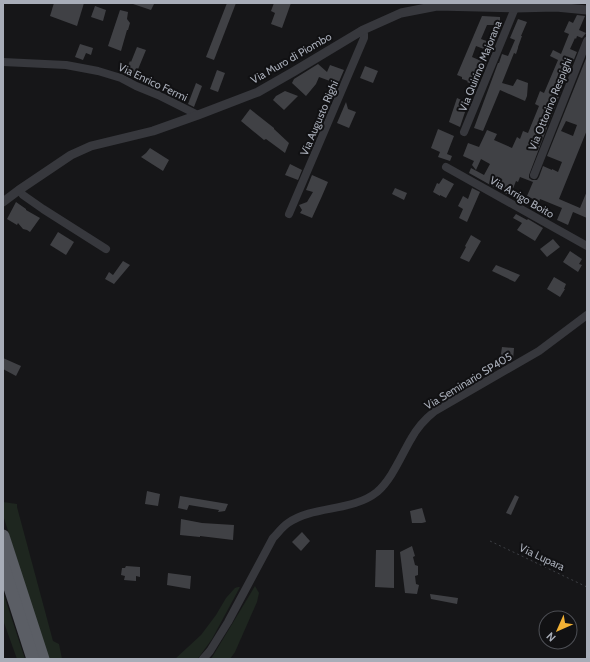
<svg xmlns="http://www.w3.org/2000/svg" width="590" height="662" font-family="Cabin,sans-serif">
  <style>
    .green { fill: #1e261f }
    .building { fill: #404145; fill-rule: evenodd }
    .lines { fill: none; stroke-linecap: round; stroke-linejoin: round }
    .path { stroke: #3d3f44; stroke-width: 1; stroke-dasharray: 2 3; stroke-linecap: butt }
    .minor { stroke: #37383d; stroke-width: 8 }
    .tertiary { stroke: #37383d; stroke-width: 9 }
    .trunk { stroke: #5b5e65; stroke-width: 13 }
    .labels { text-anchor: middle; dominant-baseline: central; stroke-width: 4; stroke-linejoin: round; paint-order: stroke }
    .street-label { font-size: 11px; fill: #a8adb8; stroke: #111113 }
  </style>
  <rect width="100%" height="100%" fill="#161618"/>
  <!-- green -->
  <g class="green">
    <path d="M 3,502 L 17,504 L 17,507 L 53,641 L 59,644 L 62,659 L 48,659 L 3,515 Z"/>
    <path d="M 255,586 L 259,593 L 257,602 L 235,652 L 230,659 L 211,659 Z"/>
    <path d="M 238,587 L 240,587 L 212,639 L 199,657 L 197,659 L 175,659 L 201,635 L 216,615 L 226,598 L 235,588 Z"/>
    <path d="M 3,592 L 25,659 L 17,659 L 3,620 Z"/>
  </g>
  <!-- building -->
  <g class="building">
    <path d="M 54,3 L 84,3 L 77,26 L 50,16 Z"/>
    <path d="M 133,3 L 150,3 L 154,4 L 151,10 L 133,4 Z"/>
    <path d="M 227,3 L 236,3 L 214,60 L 206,57 Z"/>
    <path d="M 274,3 L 291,3 L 282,28 L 271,24 L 275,13 L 271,11 Z"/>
    <path d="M 95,6 L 106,10 L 103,21 L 91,17 Z"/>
    <path d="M 120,10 L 128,12 L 127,19 L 130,23 L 128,30 L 127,30 L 121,51 L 108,46 Z"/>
    <path d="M 577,15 L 585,16 L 579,30 L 586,33 L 582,38 L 577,36 L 576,39 L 575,38 L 570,49 L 577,52 L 566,79 L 560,76 L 555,88 L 561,91 L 529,175 L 529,178 L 532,180 L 537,180 L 539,177 L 543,166 L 552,170 L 552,169 L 558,172 L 562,162 L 547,156 L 587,56 L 587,130 L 559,199 L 580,208 L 587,191 L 587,218 L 573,212 L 568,225 L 557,220 L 562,208 L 540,199 L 539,202 L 527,196 L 533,182 L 520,177 L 518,182 L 516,181 L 510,196 L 469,173 L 471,168 L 484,175 L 490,164 L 481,159 L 476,170 L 472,165 L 474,161 L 463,156 L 468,143 L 479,147 L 487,130 L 497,134 L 494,140 L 512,148 L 517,137 L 520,139 L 523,131 L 528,133 L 539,106 L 535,104 L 540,91 L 544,93 L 558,60 L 550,56 L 553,50 L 561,54 L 569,34 L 564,32 L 569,21 L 573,23 ZM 566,121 L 577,125 L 573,136 L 561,131 Z"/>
    <path d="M 482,16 L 500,17 L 500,25 L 487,25 L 481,39 L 492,43 L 489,51 L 476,46 L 472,57 L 486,63 L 478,82 L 476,81 L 474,85 L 467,82 L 468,81 L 462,79 L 462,77 L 457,75 Z"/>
    <path d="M 518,19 L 527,22 L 521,36 L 522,36 L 518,47 L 518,48 L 516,54 L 514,53 L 502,83 L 513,86 L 517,79 L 528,83 L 527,96 L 525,101 L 500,90 L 483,131 L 474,128 L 498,63 L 499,63 L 502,54 L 508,56 L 515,40 L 510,38 Z"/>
    <path d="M 80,44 L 93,48 L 91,55 L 86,53 L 83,60 L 75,57 Z"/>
    <path d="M 137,47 L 146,50 L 134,79 L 124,74 L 130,61 L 131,62 Z"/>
    <path d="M 318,64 L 327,72 L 330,65 L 344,70 L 338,84 L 319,77 L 316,84 L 306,96 L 292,83 L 294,79 Z"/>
    <path d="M 365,66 L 378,71 L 373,83 L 360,78 Z"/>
    <path d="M 217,70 L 225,73 L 218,92 L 210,89 Z"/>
    <path d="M 196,83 L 202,86 L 194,107 L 188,104 Z"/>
    <path d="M 285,91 L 298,96 L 284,110 L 273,100 L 276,96 Z"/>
    <path d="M 457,98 L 468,103 L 460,127 L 449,122 Z"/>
    <path d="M 346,102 L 348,109 L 356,112 L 349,128 L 337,123 Z"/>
    <path d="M 250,109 L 274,128 L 274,129 L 289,143 L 285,153 L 266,139 L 264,140 L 241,121 Z"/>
    <path d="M 438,129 L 454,136 L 447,154 L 452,156 L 450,161 L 438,157 L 440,152 L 431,148 Z"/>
    <path d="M 150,148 L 169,160 L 163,171 L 141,157 L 146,153 Z"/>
    <path d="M 290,164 L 302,170 L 298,180 L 285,175 Z"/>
    <path d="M 312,175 L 328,182 L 322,196 L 312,218 L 300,213 L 302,210 L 299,205 L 307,202 L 313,192 L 306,190 Z"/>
    <path d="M 443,178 L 454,184 L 446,198 L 440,195 L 440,196 L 433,192 L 437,183 L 439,184 Z"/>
    <path d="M 395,188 L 407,193 L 404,200 L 392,194 Z"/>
    <path d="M 472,188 L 480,192 L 467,222 L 459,218 L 463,209 L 458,206 L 463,196 L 468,199 Z"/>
    <path d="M 16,202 L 26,209 L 26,210 L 40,218 L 30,232 L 27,230 L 23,229 L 18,223 L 17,225 L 7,219 Z"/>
    <path d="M 516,214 L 527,220 L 528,219 L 543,228 L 535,241 L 517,230 L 522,223 L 513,218 Z"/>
    <path d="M 58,232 L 74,242 L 66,255 L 50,245 Z"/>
    <path d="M 471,235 L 481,241 L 469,262 L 460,258 L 466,247 L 465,246 Z"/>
    <path d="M 553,239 L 560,247 L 547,257 L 540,249 Z"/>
    <path d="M 570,251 L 582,259 L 579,264 L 582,265 L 578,272 L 563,262 Z"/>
    <path d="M 123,261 L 130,265 L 114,284 L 105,279 L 109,272 L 113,275 Z"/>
    <path d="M 496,265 L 520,275 L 515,282 L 492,271 Z"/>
    <path d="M 554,277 L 566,284 L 564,289 L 565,289 L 560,297 L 547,289 Z"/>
    <path d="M 502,347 L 514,348 L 513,360 L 511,361 L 500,360 Z"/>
    <path d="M 3,358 L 21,366 L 16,376 L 3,369 Z"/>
    <path d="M 147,491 L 160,494 L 158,506 L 145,504 Z"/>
    <path d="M 515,495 L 519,497 L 511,515 L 506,513 Z"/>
    <path d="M 180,496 L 228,504 L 225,511 L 218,512 L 219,510 L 189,505 L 187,510 L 178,508 Z"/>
    <path d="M 422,508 L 426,522 L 422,523 L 412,523 L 410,511 Z"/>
    <path d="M 181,519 L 202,523 L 234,525 L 233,540 L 200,536 L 200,537 L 180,535 Z"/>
    <path d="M 302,532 L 310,541 L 301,551 L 292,542 Z"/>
    <path d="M 412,546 L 415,556 L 413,557 L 415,565 L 418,566 L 418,575 L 415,576 L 416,584 L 419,585 L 417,594 L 405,593 L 400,552 Z"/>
    <path d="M 376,550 L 394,550 L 394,588 L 375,587 Z"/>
    <path d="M 126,566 L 140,567 L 140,577 L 136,576 L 136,581 L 124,580 L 125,576 L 121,575 L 122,568 L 125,568 Z"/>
    <path d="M 168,573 L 191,576 L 190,589 L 167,585 Z"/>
    <path d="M 430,594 L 458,598 L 457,604 L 431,599 Z"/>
  </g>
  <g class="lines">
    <!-- path -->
    <path class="path" d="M 490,541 L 587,587"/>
    <!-- minor -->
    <g class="minor">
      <path d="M 3,62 L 66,65 L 98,71 L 121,78 L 136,86 L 158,95 L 198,115"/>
      <path d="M 464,132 L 515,8"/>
      <path d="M 446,167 L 587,246"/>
      <path d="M 534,175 L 587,41"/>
      <path d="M 19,190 L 23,195 L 43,209 L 106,249"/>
      <path d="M 289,214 L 364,38 L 364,34 L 361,31"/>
      <path d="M 203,659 L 210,651 L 228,622 L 273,538 C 278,533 282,527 288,523 C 314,505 352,512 377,492 C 392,479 401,456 411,439 C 417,428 425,419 435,411 L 539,351 L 587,315"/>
    </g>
    <!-- tertiary -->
    <path class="tertiary" d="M 3,202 L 19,190 L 71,155 L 91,146 L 153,131 L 198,115 L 258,92 L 293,72 L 363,30 L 401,13 L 437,6 L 515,8 L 556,7 L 587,10"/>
    <!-- trunk -->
    <g class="trunk">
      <path d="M 3,536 L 43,659"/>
      <path d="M 3,566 L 33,659"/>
    </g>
  </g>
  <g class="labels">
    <!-- street labels -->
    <g class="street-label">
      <text transform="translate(291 58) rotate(-30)">Via Muro di Piombo</text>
      <text transform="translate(480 66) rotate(-68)">Via Quirino Majorana</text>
      <text transform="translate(153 82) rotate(25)">Via Enrico Fermi</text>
      <text transform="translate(550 104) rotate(-68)">Via Ottorino Respighi</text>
      <text transform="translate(319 118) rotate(-67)">Via Augusto Righi</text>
      <text transform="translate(522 197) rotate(30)">Via Arrigo Boito</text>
      <text transform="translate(468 381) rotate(-31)">Via Seminario SP405</text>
      <text transform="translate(542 557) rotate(25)">Via Lupara</text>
    </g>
  </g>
  <!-- border -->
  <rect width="590" height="662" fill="none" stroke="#a8adb8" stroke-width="8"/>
  <!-- north arrow -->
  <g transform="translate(558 630) rotate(225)"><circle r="19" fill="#111113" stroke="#4d4f55"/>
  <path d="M0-3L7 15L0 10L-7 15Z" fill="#f2b134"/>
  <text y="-6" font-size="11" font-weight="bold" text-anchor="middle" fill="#a8adb8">N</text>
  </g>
</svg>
